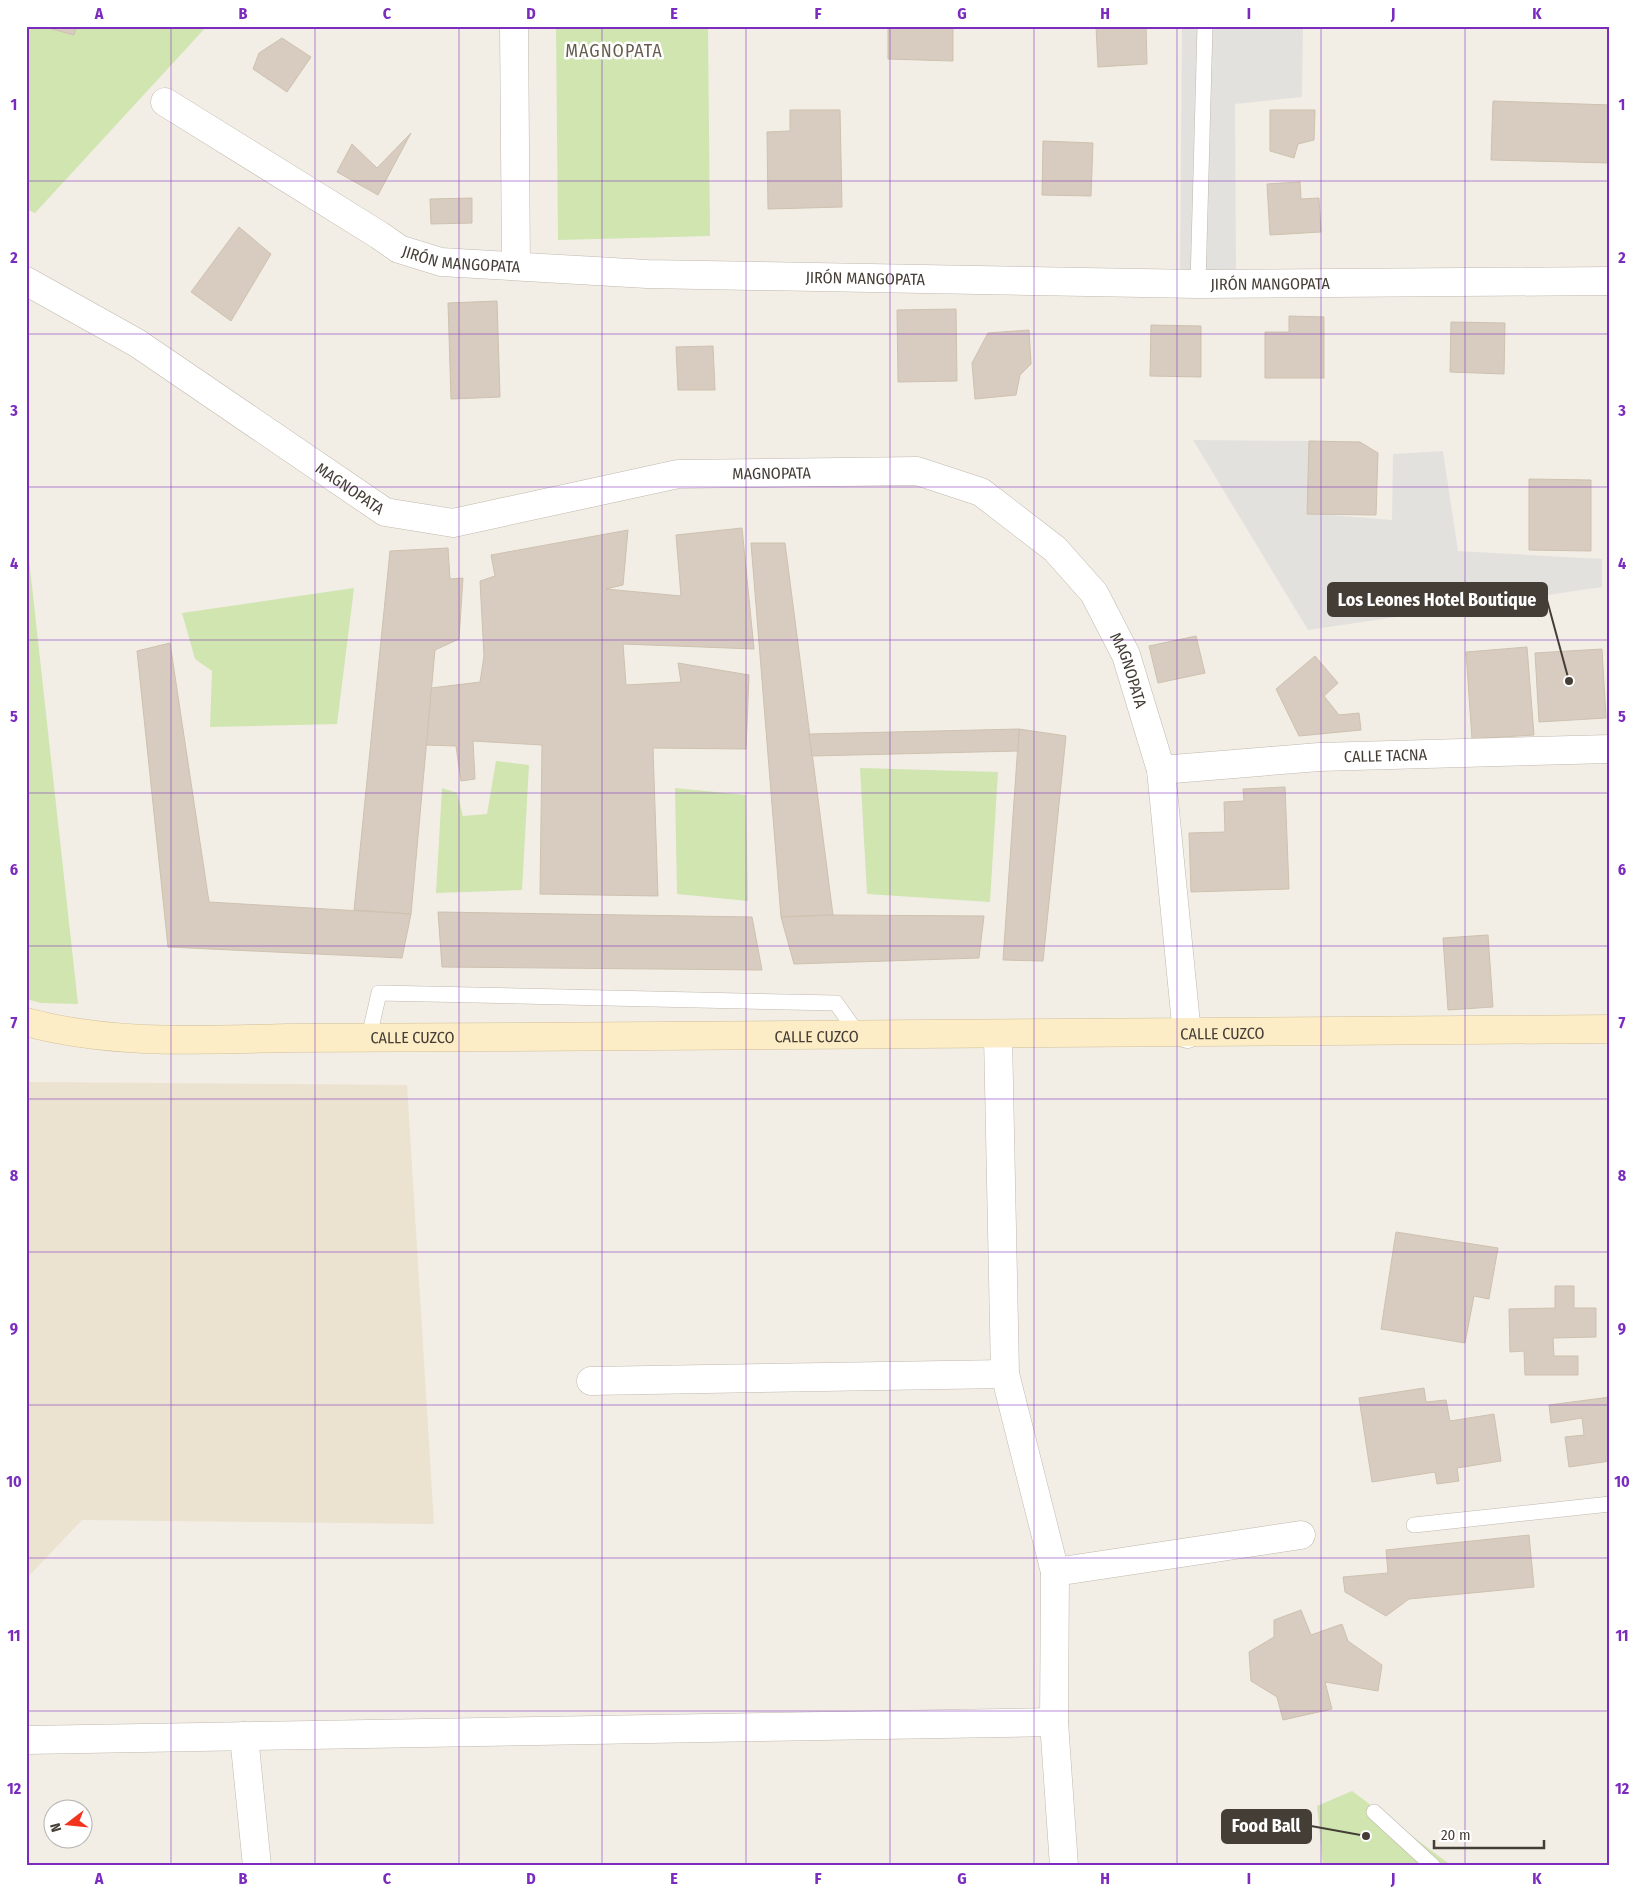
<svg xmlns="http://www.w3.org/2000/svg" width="1636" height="1892" font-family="'Fira Sans Condensed',sans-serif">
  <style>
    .education { fill: #ebe2d0 }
    .green { fill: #d0e5b0 }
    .parking { fill: #e3e1de }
    .building { fill: #d7ccbf; stroke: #cec1af }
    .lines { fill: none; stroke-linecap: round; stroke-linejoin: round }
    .lane-casing { stroke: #c0b8ac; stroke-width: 16 }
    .street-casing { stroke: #c0b8ac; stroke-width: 29 }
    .secondary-casing { stroke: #d1bf98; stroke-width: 29 }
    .lane { stroke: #fff; stroke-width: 15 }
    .street { stroke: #fff; stroke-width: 28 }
    .secondary { stroke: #fcedc6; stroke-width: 28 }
    .grid { fill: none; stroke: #7b2cbf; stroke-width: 1; stroke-opacity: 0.55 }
    .labels { text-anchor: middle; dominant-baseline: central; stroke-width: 5; stroke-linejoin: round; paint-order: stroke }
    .street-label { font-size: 16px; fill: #453e36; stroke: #fff }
    .neighbourhood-label { font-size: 18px; letter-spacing: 1px; fill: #675c4d; stroke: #fff }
    .leader { fill: none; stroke: #453e36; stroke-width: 2 }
    .callout-dot { fill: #453e36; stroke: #fff; stroke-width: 2 }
    .callout { fill: #453e36; stroke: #453e36; stroke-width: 2 }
    .callout-label { font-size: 18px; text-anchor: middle; font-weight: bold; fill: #fff }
    .neatline { fill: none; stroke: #7b2cbf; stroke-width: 2 }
    .grid-label { font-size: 16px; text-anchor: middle; font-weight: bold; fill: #7b2cbf }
  </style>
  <rect width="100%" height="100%" fill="#f2eee6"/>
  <!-- education -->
  <path class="education" d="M 26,1082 L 407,1085 L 434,1524 L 82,1520 L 26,1579 Z"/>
  <!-- green -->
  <g class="green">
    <path d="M 26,26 L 207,26 L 35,213 L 26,209 Z"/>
    <path d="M 556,26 L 708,26 L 710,236 L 558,240 Z"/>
    <path d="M 26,532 L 78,1004 L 41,1003 L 26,999 Z"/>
    <path d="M 354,588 L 337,724 L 210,727 L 212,671 L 195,659 L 182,613 Z"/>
    <path d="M 496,761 L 529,765 L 522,890 L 436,893 L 442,788 L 457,793 L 463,816 L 487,814 Z"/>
    <path d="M 860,768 L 998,772 L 990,902 L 867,894 Z"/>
    <path d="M 675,788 L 746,795 L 748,901 L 677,894 Z"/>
    <path d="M 1352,1791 L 1452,1866 L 1323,1866 L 1317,1806 Z"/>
  </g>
  <!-- parking -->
  <g class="parking">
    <path d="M 1182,26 L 1303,26 L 1302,97 L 1235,104 L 1236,275 L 1180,273 Z"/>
    <path d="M 1193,440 L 1309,441 L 1307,513 L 1392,520 L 1393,454 L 1443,451 L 1458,551 L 1602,559 L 1602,587 L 1308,630 Z"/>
  </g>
  <!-- building -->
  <g class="building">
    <path d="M 41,26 L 77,26 L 74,35 Z"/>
    <path d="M 888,26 L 953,26 L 953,61 L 888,59 Z"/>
    <path d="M 1096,26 L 1146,26 L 1147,64 L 1098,67 Z"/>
    <path d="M 282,38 L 311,57 L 287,92 L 253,69 L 259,53 Z"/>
    <path d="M 1493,101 L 1610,105 L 1610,163 L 1491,160 Z"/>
    <path d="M 790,110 L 840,110 L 842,207 L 768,209 L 767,132 L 790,131 Z"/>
    <path d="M 1270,110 L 1315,110 L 1314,140 L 1298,144 L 1294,158 L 1270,151 Z"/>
    <path d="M 411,133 L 378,195 L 337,172 L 352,144 L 377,168 Z"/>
    <path d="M 1043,141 L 1093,143 L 1091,196 L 1042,195 Z"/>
    <path d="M 1300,182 L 1301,199 L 1319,198 L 1321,232 L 1270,235 L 1267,184 Z"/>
    <path d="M 472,198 L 472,223 L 431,224 L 430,199 Z"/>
    <path d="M 239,227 L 271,254 L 231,321 L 191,292 Z"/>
    <path d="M 497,301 L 500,397 L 451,399 L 448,303 Z"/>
    <path d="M 956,309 L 957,381 L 898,382 L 897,310 Z"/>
    <path d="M 1289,316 L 1324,317 L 1324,378 L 1265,378 L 1265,332 L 1289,332 Z"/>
    <path d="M 1451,322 L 1505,323 L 1504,374 L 1450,372 Z"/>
    <path d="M 1151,325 L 1201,326 L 1201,377 L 1150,376 Z"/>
    <path d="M 1029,330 L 1031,364 L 1020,375 L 1016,395 L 975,399 L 972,363 L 988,333 Z"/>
    <path d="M 713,346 L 715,390 L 678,390 L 676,347 Z"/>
    <path d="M 1309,441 L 1360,442 L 1378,453 L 1376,515 L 1307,514 Z"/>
    <path d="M 1529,479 L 1591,480 L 1591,551 L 1529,550 Z"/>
    <path d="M 742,528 L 754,649 L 623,644 L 626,685 L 681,682 L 678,663 L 749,675 L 746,749 L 653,748 L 658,896 L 540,894 L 542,745 L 473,741 L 475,779 L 461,781 L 456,746 L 426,745 L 431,688 L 480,682 L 484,656 L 480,581 L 495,576 L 491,555 L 628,530 L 623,585 L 606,589 L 681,596 L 676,535 Z"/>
    <path d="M 751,543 L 785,543 L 833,915 L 781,917 Z"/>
    <path d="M 448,548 L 450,579 L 463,578 L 459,639 L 435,650 L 411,914 L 354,910 L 390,551 Z"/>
    <path d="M 1196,636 L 1205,673 L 1158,683 L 1149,646 Z"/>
    <path d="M 170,643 L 209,902 L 411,914 L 402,958 L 168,947 L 137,651 Z"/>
    <path d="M 1527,647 L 1534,735 L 1472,739 L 1466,652 Z"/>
    <path d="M 1602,649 L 1606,718 L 1539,722 L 1535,653 Z"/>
    <path d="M 1315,656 L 1338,683 L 1324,696 L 1339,715 L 1359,713 L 1361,730 L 1299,736 L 1276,689 Z"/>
    <path d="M 1019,729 L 1066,736 L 1043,961 L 1003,960 Z"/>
    <path d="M 1019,729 L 1018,751 L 812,756 L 809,734 Z"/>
    <path d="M 1285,787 L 1289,889 L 1191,892 L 1189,833 L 1225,832 L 1224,802 L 1244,801 L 1243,789 Z"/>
    <path d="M 438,912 L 752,917 L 762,970 L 442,967 Z"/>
    <path d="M 833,915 L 984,916 L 979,958 L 794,964 L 781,917 Z"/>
    <path d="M 1488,935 L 1493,1007 L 1448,1010 L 1443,938 Z"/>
    <path d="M 1396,1232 L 1498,1248 L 1489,1299 L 1474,1296 L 1465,1343 L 1381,1329 Z"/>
    <path d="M 1555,1286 L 1574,1286 L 1574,1308 L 1596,1308 L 1596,1337 L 1553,1338 L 1554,1356 L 1578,1356 L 1578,1375 L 1525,1375 L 1524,1351 L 1510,1352 L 1509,1309 L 1555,1308 Z"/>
    <path d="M 1424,1388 L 1426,1402 L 1446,1400 L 1450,1421 L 1494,1414 L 1501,1461 L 1457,1468 L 1459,1481 L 1437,1484 L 1435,1472 L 1372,1482 L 1359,1398 Z"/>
    <path d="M 1610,1397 L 1610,1461 L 1569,1467 L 1565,1437 L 1584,1435 L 1582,1418 L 1551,1423 L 1549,1405 Z"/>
    <path d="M 1529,1535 L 1534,1587 L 1409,1599 L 1386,1616 L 1345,1592 L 1343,1577 L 1388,1573 L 1386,1550 Z"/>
    <path d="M 1301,1610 L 1311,1635 L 1342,1624 L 1348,1641 L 1382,1665 L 1378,1691 L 1325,1682 L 1332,1709 L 1283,1720 L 1277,1697 L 1251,1681 L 1249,1652 L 1274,1637 L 1274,1620 Z"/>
  </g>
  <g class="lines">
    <defs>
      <g id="lane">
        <path d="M 1198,284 L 1205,26"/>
        <path d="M 369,1037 L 379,993 L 836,1003 L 860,1037"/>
        <path d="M 1414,1525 L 1610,1504"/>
        <path d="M 1374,1812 L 1433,1866"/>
      </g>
      <g id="street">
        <path d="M 514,26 L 516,265"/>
        <path id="s1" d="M 165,102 L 379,235 L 399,249 L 441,262 L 647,274 L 1198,284 L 1610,281"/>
        <path id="s2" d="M 26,281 L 137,343 L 385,512 L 453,523 L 678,474 L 917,471 L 981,492 L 1055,549 L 1094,593 L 1126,655 L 1161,770 L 1187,1034"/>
        <path id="s3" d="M 1161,770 L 1319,757 L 1610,749"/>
        <path d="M 998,1036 L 1005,1374 L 1055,1572 L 1054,1722 L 1064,1866"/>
        <path d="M 591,1381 L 1005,1374"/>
        <path d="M 1055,1572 L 1301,1535"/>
        <path d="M 244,1736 L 257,1866"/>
        <path d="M 27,1740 L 1054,1722"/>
      </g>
      <g id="secondary">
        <path id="s4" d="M 26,1022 C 111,1045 201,1040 288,1038 C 362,1037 436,1037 511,1037 C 877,1037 1243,1033 1610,1029"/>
      </g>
    </defs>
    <!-- lane casing -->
    <use href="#lane" class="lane-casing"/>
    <!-- street casing -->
    <use href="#street" class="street-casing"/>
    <!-- secondary casing -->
    <use href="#secondary" class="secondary-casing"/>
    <!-- lane -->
    <use href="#lane" class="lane"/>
    <!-- street -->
    <use href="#street" class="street"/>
    <!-- secondary -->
    <use href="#secondary" class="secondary"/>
  </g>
  <!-- grid -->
  <path class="grid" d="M 171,26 L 171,1866M 315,26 L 315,1866M 459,26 L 459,1866M 602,26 L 602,1866M 746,26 L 746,1866M 890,26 L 890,1866M 1034,26 L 1034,1866M 1177,26 L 1177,1866M 1321,26 L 1321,1866M 1465,26 L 1465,1866M 26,181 L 1610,181M 26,334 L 1610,334M 26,487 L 1610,487M 26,640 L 1610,640M 26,793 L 1610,793M 26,946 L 1610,946M 26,1099 L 1610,1099M 26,1252 L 1610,1252M 26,1405 L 1610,1405M 26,1558 L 1610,1558M 26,1711 L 1610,1711"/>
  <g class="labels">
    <!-- street labels -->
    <g class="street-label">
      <text stroke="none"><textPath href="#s1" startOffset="340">JIRÓN MANGOPATA</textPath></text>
      <text stroke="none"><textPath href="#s1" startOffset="745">JIRÓN MANGOPATA</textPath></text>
      <text stroke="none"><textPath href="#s1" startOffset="1150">JIRÓN MANGOPATA</textPath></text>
      <text stroke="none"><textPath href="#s2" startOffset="820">MAGNOPATA</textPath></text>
      <text stroke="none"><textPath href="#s2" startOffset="385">MAGNOPATA</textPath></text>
      <text stroke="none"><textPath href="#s2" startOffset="1270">MAGNOPATA</textPath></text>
      <text stroke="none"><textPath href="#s3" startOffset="225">CALLE TACNA</textPath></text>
      <text stroke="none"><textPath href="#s4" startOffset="1198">CALLE CUZCO</textPath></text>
      <text stroke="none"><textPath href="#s4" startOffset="388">CALLE CUZCO</textPath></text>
      <text stroke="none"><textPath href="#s4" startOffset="792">CALLE CUZCO</textPath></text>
    </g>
    <!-- neighbourhood labels -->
    <g class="neighbourhood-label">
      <text x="614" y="51">MAGNOPATA</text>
    </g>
  </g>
  <!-- callouts -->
  <path class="leader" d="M1569 681L1547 600M1366 1836L1311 1826"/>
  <g class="callout-dot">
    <circle cx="1569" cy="681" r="5"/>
    <circle cx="1366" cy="1836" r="5"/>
  </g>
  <g class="callout">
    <rect x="1328" y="583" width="219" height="33" rx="5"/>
    <rect x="1222" y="1810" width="89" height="33" rx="5"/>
  </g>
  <g class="callout-label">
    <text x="1437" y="606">Los Leones Hotel Boutique</text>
    <text x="1266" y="1832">Food Ball</text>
  </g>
  <!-- border -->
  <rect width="1636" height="1892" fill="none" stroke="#ffffff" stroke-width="55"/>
  <!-- north arrow -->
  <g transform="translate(68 1824) rotate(254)"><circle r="24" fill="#ffffff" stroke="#b5b2af"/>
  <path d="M0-4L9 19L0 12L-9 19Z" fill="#f2341e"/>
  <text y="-8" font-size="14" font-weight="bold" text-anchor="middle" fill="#453e36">N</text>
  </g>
  <!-- scale -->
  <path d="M1434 1840v8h110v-8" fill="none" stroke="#453e36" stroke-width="2.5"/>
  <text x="1441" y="1840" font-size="15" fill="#453e36" stroke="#ffffff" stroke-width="4" paint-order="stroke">20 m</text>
  <rect x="28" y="28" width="1580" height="1836" class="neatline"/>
  <g class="grid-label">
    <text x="99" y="19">A</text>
    <text x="243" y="19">B</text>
    <text x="387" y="19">C</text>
    <text x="531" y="19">D</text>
    <text x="674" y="19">E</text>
    <text x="818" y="19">F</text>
    <text x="962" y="19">G</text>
    <text x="1105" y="19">H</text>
    <text x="1249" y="19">I</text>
    <text x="1393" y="19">J</text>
    <text x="1537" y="19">K</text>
    <text x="14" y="110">1</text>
    <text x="1622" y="110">1</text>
    <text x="14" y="263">2</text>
    <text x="1622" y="263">2</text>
    <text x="14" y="416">3</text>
    <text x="1622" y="416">3</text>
    <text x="14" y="569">4</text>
    <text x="1622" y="569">4</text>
    <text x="14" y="722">5</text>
    <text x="1622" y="722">5</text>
    <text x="14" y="875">6</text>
    <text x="1622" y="875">6</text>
    <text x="14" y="1028">7</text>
    <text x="1622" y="1028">7</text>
    <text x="14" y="1181">8</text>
    <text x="1622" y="1181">8</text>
    <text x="14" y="1334">9</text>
    <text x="1622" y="1334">9</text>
    <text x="14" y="1487">10</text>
    <text x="1622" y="1487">10</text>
    <text x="14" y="1641">11</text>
    <text x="1622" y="1641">11</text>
    <text x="14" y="1794">12</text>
    <text x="1622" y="1794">12</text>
    <text x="99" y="1884">A</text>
    <text x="243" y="1884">B</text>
    <text x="387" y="1884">C</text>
    <text x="531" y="1884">D</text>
    <text x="674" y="1884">E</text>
    <text x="818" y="1884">F</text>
    <text x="962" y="1884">G</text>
    <text x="1105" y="1884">H</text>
    <text x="1249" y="1884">I</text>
    <text x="1393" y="1884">J</text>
    <text x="1537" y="1884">K</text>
  </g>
</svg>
